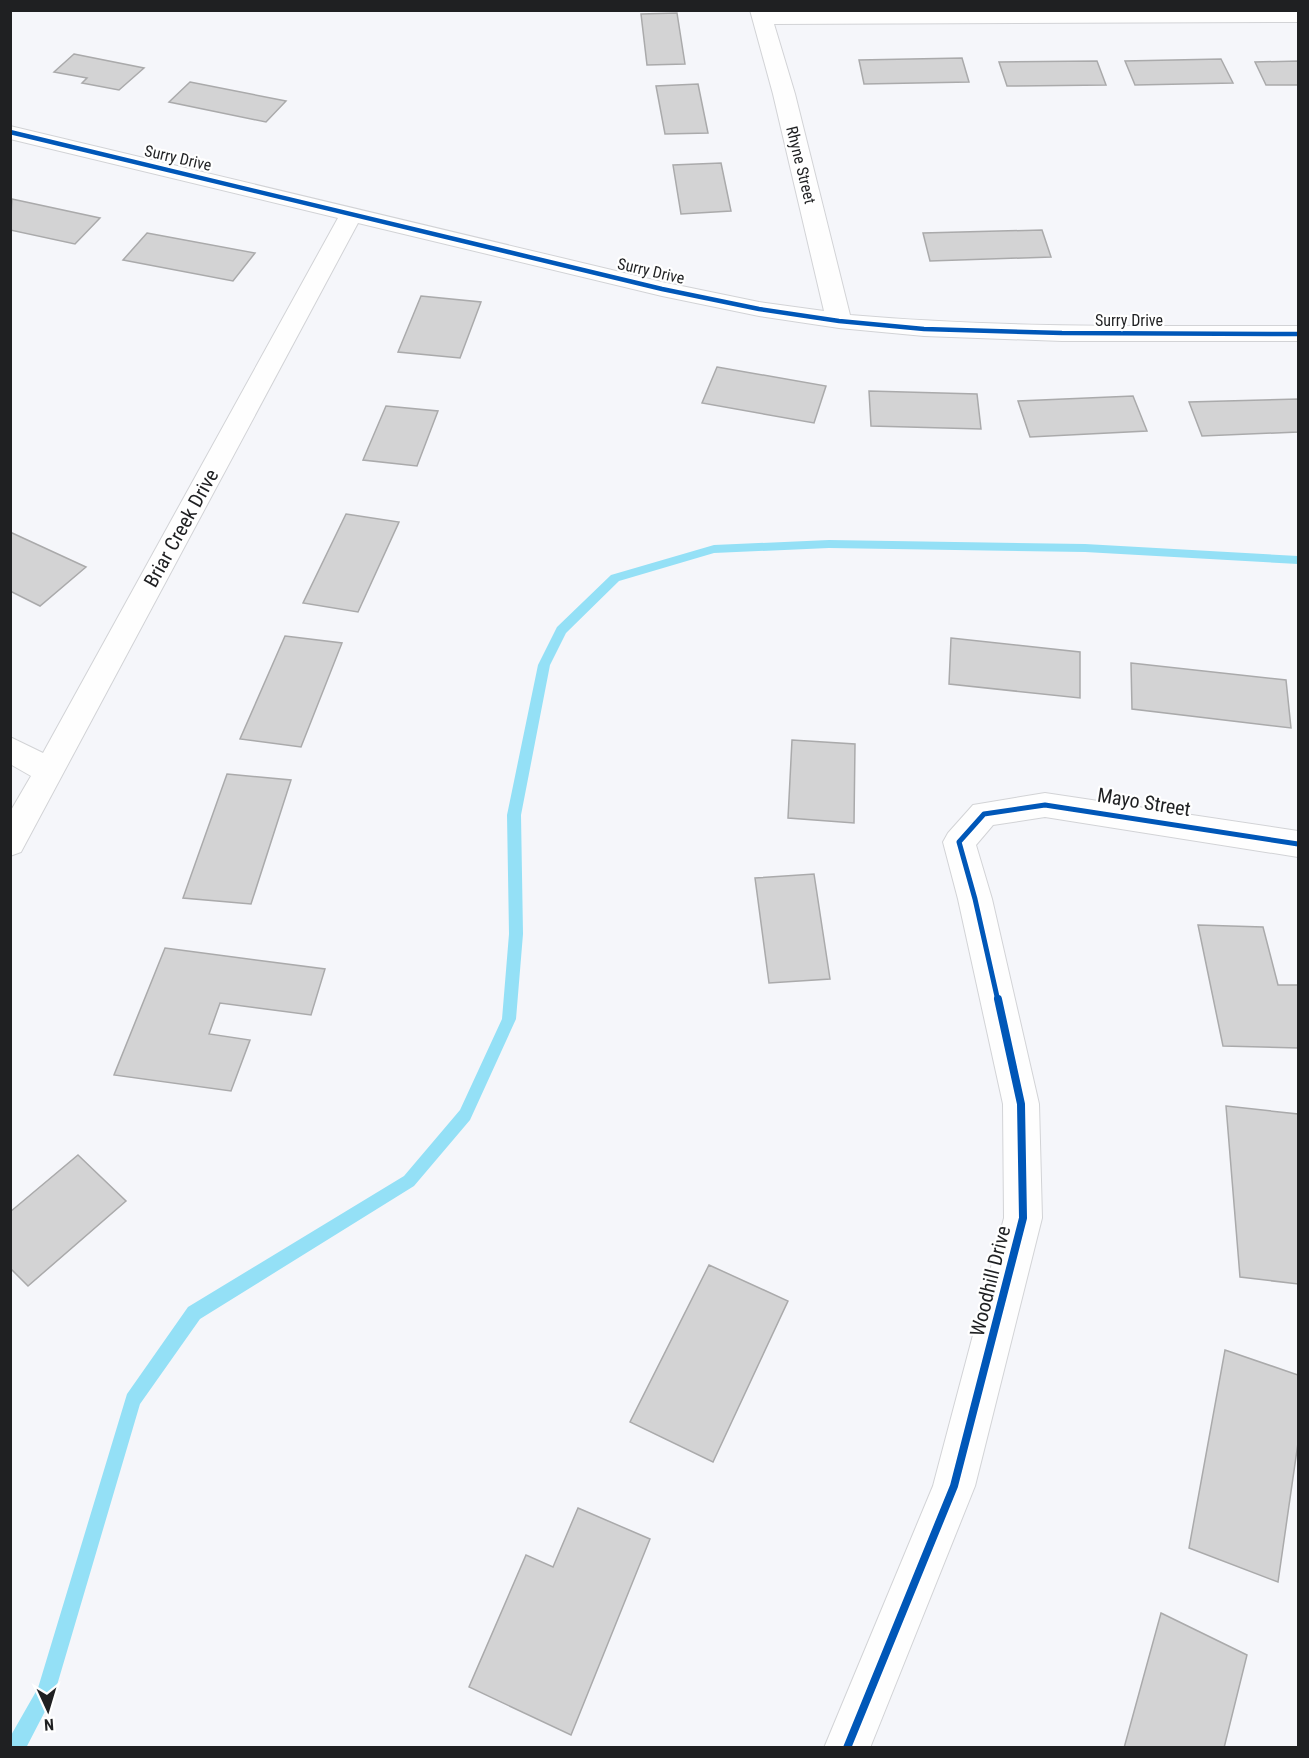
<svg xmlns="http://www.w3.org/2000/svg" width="1309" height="1758" font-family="'Roboto Condensed',sans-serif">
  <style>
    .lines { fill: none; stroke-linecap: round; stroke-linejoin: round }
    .stream { fill: #94e0f6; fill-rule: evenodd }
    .building { fill: #d3d3d4; stroke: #aaaaab; stroke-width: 1.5 }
    .minor-casing { stroke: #d2d3d6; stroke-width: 2 }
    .minor { fill: #fefefe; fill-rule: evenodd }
    .cycleway-far2-casing { stroke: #fff; stroke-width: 7 }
    .cycleway-far1-casing { stroke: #fff; stroke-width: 9 }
    .cycleway-casing { stroke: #fff; stroke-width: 11 }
    .cycleway-far2 { stroke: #0057b8; stroke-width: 4.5 }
    .cycleway-far1 { stroke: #0057b8; stroke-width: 5 }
    .cycleway { stroke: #0057b8; stroke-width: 8 }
    .labels { text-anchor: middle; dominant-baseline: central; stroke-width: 4.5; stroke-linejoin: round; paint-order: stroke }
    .far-street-label { font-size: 16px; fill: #1f2022; stroke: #fff }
    .street-label { font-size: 20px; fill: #1f2022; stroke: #fff }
  </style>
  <rect width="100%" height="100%" fill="#f5f6fa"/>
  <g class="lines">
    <!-- stream -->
    <path class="stream" d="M 829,540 L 1085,544 L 1298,556 L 1298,564 L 1085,552 L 829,548 L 714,553 L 619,581 L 566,633 L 550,665 L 521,815 L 523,934 L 516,1019 L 470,1120 L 414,1186 L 200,1319 L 140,1404 L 55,1692 L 26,1748 L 10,1748 L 10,1737 L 38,1688 L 127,1394 L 188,1307 L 404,1176 L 460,1110 L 502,1019 L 509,934 L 507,815 L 538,665 L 557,627 L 611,575 L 714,545 Z"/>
  </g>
  <!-- building -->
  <g class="building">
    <path d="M 677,13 L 685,64 L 647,65 L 641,14 Z"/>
    <path d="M 74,54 L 144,68 L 119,90 L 82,83 L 87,78 L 54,72 Z"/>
    <path d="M 962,58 L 969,82 L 864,84 L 859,60 Z"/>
    <path d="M 1221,59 L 1233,83 L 1135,85 L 1125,61 Z"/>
    <path d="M 1097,61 L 1106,85 L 1007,86 L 999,62 Z"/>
    <path d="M 1298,61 L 1298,85 L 1266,85 L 1255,62 Z"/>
    <path d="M 190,82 L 286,101 L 266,122 L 169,102 Z"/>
    <path d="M 698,84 L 708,133 L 665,134 L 656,86 Z"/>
    <path d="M 721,163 L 731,211 L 681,214 L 673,165 Z"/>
    <path d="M 12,199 L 100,218 L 75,244 L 10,230 Z"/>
    <path d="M 1042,230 L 1051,257 L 930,261 L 923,233 Z"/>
    <path d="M 147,233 L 255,253 L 233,281 L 123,260 Z"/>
    <path d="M 421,296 L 481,302 L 460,358 L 398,352 Z"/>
    <path d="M 717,367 L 826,386 L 814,423 L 702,403 Z"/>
    <path d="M 869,391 L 977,394 L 981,429 L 871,426 Z"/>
    <path d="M 1133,396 L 1147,431 L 1030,437 L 1018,401 Z"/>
    <path d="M 1298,399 L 1298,432 L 1202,436 L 1189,402 Z"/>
    <path d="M 386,406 L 438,411 L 417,466 L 363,460 Z"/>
    <path d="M 346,514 L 399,522 L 358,612 L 303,603 Z"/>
    <path d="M 10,532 L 86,567 L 40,606 L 10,591 Z"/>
    <path d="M 285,636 L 342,643 L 301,747 L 240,739 Z"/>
    <path d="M 951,638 L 1080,652 L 1080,698 L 949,684 Z"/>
    <path d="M 1131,663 L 1286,680 L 1291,728 L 1132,709 Z"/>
    <path d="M 792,740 L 855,744 L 854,823 L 788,818 Z"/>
    <path d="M 227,774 L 291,780 L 251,904 L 183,898 Z"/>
    <path d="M 814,874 L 830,979 L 769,983 L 755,878 Z"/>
    <path d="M 1198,925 L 1263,927 L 1278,985 L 1298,985 L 1298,1048 L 1223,1046 Z"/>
    <path d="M 165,948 L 325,969 L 311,1015 L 220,1003 L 209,1034 L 250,1040 L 231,1091 L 114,1075 Z"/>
    <path d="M 1226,1106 L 1298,1114 L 1298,1284 L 1240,1277 Z"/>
    <path d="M 78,1155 L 126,1201 L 28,1286 L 10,1268 L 10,1212 Z"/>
    <path d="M 709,1265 L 788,1301 L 713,1462 L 630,1422 Z"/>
    <path d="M 1225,1350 L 1298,1375 L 1298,1443 L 1278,1582 L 1189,1548 Z"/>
    <path d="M 578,1508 L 650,1539 L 571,1735 L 469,1687 L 526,1555 L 553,1567 Z"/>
    <path d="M 1161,1613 L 1247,1655 L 1224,1748 L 1124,1748 Z"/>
  </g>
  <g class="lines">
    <defs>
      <g id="minor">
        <path d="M 750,10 L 1298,10 L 1298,22 L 774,24 L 795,94 L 850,315 C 999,328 1148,326 1298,326 L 1298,341 L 1062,341 L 924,336 L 839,328 L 759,316 L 662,296 L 358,223 L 21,852 L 10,856 L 10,812 L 31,776 L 10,764 L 10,737 L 43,753 L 338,218 L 10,139 L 10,126 L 662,282 L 759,302 L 824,311 L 773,94 Z"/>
        <path d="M 1045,793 L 1298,831 L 1298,857 L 1045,817 L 993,825 L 976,845 L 992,899 L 1039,1104 L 1042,1218 L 975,1486 L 870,1748 L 824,1748 L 933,1486 L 1004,1218 L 1003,1104 L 958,899 L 943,842 L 948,833 L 973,805 Z"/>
      </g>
    </defs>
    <!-- minor casing -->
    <use href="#minor" class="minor-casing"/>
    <!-- minor -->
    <use href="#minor" class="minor"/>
    <defs>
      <path id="cycleway-far2" d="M 10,132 L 662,289 L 759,309 L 839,321 L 924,329 L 1062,333 L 1298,334"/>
      <path id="cycleway-far1" d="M 998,1001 L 975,899 L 959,842 L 984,814 L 1045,805 L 1298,844"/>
      <path id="cycleway" d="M 847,1748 L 954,1486 L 1023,1218 L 1021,1104 L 998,999"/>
    </defs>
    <!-- cycleway-far2 casing -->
    <use href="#cycleway-far2" class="cycleway-far2-casing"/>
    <!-- cycleway-far1 casing -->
    <use href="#cycleway-far1" class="cycleway-far1-casing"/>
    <!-- cycleway casing -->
    <use href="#cycleway" class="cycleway-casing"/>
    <!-- cycleway-far2 -->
    <use href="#cycleway-far2" class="cycleway-far2"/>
    <!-- cycleway-far1 -->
    <use href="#cycleway-far1" class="cycleway-far1"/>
    <!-- cycleway -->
    <use href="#cycleway" class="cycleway"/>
  </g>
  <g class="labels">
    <!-- far-street labels -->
    <g class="far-street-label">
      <text transform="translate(178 158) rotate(13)">Surry Drive</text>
      <text transform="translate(801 165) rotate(76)">Rhyne Street</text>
      <text transform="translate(651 271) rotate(13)">Surry Drive</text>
      <text x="1129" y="320">Surry Drive</text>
    </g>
    <!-- street labels -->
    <g class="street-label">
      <text transform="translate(181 528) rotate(-61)">Briar Creek Drive</text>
      <text transform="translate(1144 802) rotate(9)">Mayo Street</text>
      <text transform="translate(990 1281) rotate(-76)">Woodhill Drive</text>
    </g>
  </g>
  <!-- border -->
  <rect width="1309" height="1758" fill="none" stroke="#1f2022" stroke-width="24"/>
  <!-- north arrow -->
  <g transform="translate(48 1710) rotate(176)" stroke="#ffffff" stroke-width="4.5" paint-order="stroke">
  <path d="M0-4.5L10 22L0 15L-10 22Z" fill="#1f2022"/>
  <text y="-9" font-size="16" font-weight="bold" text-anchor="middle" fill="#1f2022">N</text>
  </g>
</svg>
